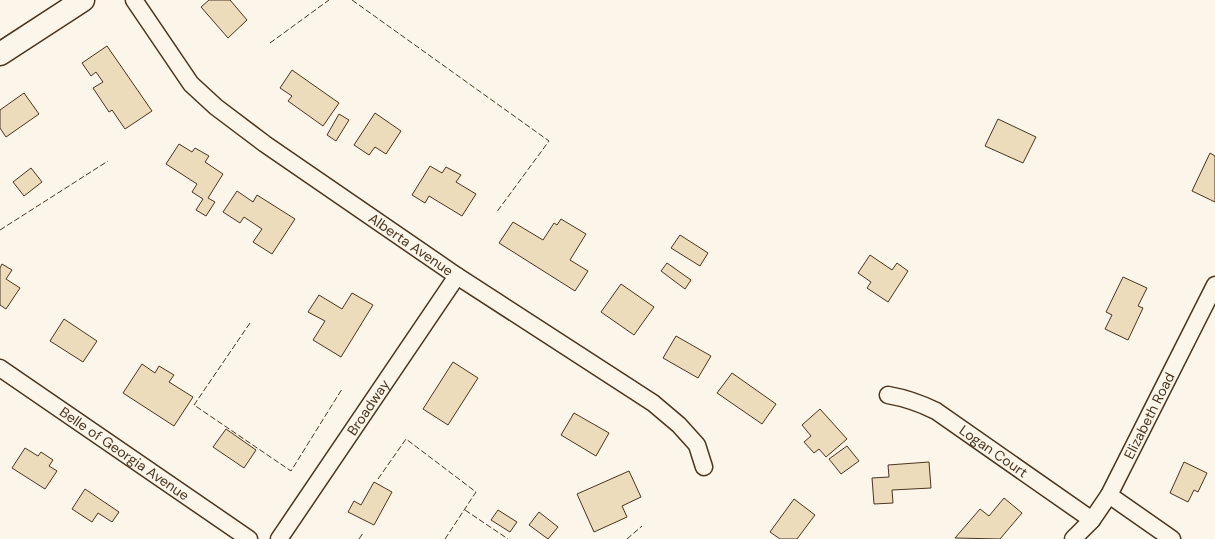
<svg xmlns="http://www.w3.org/2000/svg" width="1215" height="539" font-family="'DM Sans',sans-serif">
  <style>
    .building { fill: #ecdcbc; stroke: #4a3520 }
    .lines { fill: none; stroke-linecap: round; stroke-linejoin: round }
    .street-casing { stroke: #4a3520; stroke-width: 19 }
    .secondary-casing { stroke: #4a3520; stroke-width: 25 }
    .street { stroke: #fbf6e9; stroke-width: 16 }
    .secondary { stroke: #fbf6e9; stroke-width: 22 }
    .fence { stroke: #4a3520; stroke-width: 1; stroke-dasharray: 6 2.5; stroke-linecap: butt }
    .labels { text-anchor: middle; dominant-baseline: central; stroke-width: 4; stroke-linejoin: round; paint-order: stroke }
    .street-label { font-size: 14px; fill: #4a3520; stroke: #fbf6e9 }
  </style>
  <rect width="100%" height="100%" fill="#fbf6e9"/>
  <!-- building -->
  <g class="building">
    <path d="M 209,0 L 230,0 L 247,20 L 228,38 L 201,7 Z"/>
    <path d="M 107,46 L 152,111 L 125,129 L 112,110 L 109,112 L 93,88 L 103,82 L 96,72 L 91,76 L 82,63 Z"/>
    <path d="M 292,70 L 339,103 L 323,126 L 288,101 L 292,96 L 280,88 Z"/>
    <path d="M 24,93 L 39,114 L 6,137 L 0,128 L 0,110 Z"/>
    <path d="M 375,113 L 401,131 L 386,154 L 375,147 L 369,155 L 354,145 Z"/>
    <path d="M 339,114 L 349,120 L 336,141 L 327,135 Z"/>
    <path d="M 998,119 L 1036,137 L 1023,163 L 985,146 Z"/>
    <path d="M 179,144 L 192,152 L 195,148 L 209,156 L 205,162 L 223,174 L 208,198 L 215,202 L 206,216 L 196,210 L 203,199 L 192,192 L 197,184 L 166,164 Z"/>
    <path d="M 1210,153 L 1215,156 L 1215,202 L 1192,191 Z"/>
    <path d="M 430,166 L 442,173 L 446,167 L 461,175 L 456,182 L 476,194 L 462,216 L 429,196 L 425,203 L 412,195 Z"/>
    <path d="M 31,168 L 42,182 L 24,196 L 13,182 Z"/>
    <path d="M 237,191 L 253,202 L 257,195 L 295,219 L 272,254 L 253,242 L 262,229 L 244,217 L 240,223 L 223,212 Z"/>
    <path d="M 561,219 L 586,234 L 570,260 L 588,271 L 575,291 L 499,243 L 513,222 L 543,240 L 554,223 L 557,225 Z"/>
    <path d="M 680,235 L 708,253 L 700,266 L 671,248 Z"/>
    <path d="M 870,255 L 892,270 L 897,263 L 908,271 L 888,302 L 867,288 L 871,282 L 858,273 Z"/>
    <path d="M 667,263 L 691,280 L 685,289 L 661,271 Z"/>
    <path d="M 2,264 L 12,270 L 6,279 L 20,288 L 6,309 L 0,305 L 0,268 Z"/>
    <path d="M 1123,277 L 1147,288 L 1138,306 L 1143,308 L 1128,340 L 1105,329 L 1112,315 L 1106,312 Z"/>
    <path d="M 621,284 L 654,307 L 634,335 L 601,312 Z"/>
    <path d="M 352,293 L 373,305 L 341,357 L 313,340 L 325,321 L 308,312 L 319,295 L 342,309 Z"/>
    <path d="M 64,319 L 97,341 L 83,362 L 50,341 Z"/>
    <path d="M 676,336 L 711,356 L 698,378 L 663,358 Z"/>
    <path d="M 453,362 L 478,378 L 448,425 L 423,409 Z"/>
    <path d="M 142,364 L 155,373 L 159,366 L 174,375 L 169,382 L 193,397 L 174,426 L 123,393 Z"/>
    <path d="M 732,373 L 776,404 L 762,424 L 717,393 Z"/>
    <path d="M 820,409 L 847,439 L 826,457 L 819,449 L 814,453 L 804,442 L 811,436 L 802,425 Z"/>
    <path d="M 574,413 L 609,433 L 596,456 L 561,435 Z"/>
    <path d="M 226,429 L 256,450 L 244,468 L 213,447 Z"/>
    <path d="M 847,446 L 859,461 L 841,474 L 829,459 Z"/>
    <path d="M 25,448 L 38,456 L 41,452 L 53,460 L 49,466 L 57,471 L 45,489 L 12,468 Z"/>
    <path d="M 929,462 L 931,488 L 892,490 L 893,503 L 874,504 L 872,478 L 889,477 L 888,465 Z"/>
    <path d="M 1184,462 L 1207,473 L 1198,492 L 1194,490 L 1188,502 L 1170,493 Z"/>
    <path d="M 629,471 L 641,497 L 622,506 L 627,517 L 594,532 L 577,494 Z"/>
    <path d="M 374,482 L 392,492 L 374,525 L 348,512 L 354,501 L 361,505 Z"/>
    <path d="M 85,489 L 119,512 L 112,522 L 98,513 L 92,522 L 72,509 Z"/>
    <path d="M 1004,498 L 1022,513 L 1000,539 L 955,538 L 980,509 L 989,516 Z"/>
    <path d="M 794,499 L 815,515 L 797,539 L 780,539 L 770,532 Z"/>
    <path d="M 498,510 L 517,522 L 510,532 L 491,520 Z"/>
    <path d="M 539,512 L 558,527 L 548,539 L 529,525 Z"/>
  </g>
  <g class="lines">
    <defs>
      <g id="street">
        <path id="s1" d="M 134,0 L 191,84 L 216,107 L 265,144 L 457,276 L 653,403 L 679,425 L 697,445 L 704,467"/>
        <path id="s2" d="M 0,368 L 249,539"/>
        <path id="s3" d="M 888,395 C 905,398 920,403 936,411 L 1092,520"/>
        <path d="M 1109,495 L 1172,539"/>
        <path id="s4" d="M 279,539 L 457,276"/>
        <path id="s5" d="M 1073,539 L 1092,520 L 1109,495 L 1215,285"/>
      </g>
      <path id="secondary" d="M 0,54 L 83,0"/>
    </defs>
    <!-- street casing -->
    <use href="#street" class="street-casing"/>
    <!-- secondary casing -->
    <use href="#secondary" class="secondary-casing"/>
    <!-- street -->
    <use href="#street" class="street"/>
    <!-- secondary -->
    <use href="#secondary" class="secondary"/>
    <!-- fence -->
    <g class="fence">
      <path d="M 352,0 L 549,141 L 496,213"/>
      <path d="M 270,43 L 329,0"/>
      <path d="M 0,230 L 108,161"/>
      <path d="M 250,323 L 194,405 L 291,471 L 342,389"/>
      <path d="M 378,479 L 406,439 L 476,492 L 445,539"/>
      <path d="M 465,510 L 508,539"/>
      <path d="M 359,539 L 363,533"/>
      <path d="M 627,539 L 642,526"/>
    </g>
  </g>
  <g class="labels">
    <!-- street labels -->
    <g class="street-label">
      <text stroke="none"><textPath href="#s1" startOffset="374">Alberta Avenue</textPath></text>
      <text stroke="none"><textPath href="#s4" startOffset="159">Broadway</textPath></text>
      <text stroke="none"><textPath href="#s5" startOffset="146">Elizabeth Road</textPath></text>
      <text stroke="none"><textPath href="#s3" startOffset="121">Logan Court</textPath></text>
      <text stroke="none"><textPath href="#s2" startOffset="151">Belle of Georgia Avenue</textPath></text>
    </g>
  </g>
</svg>
